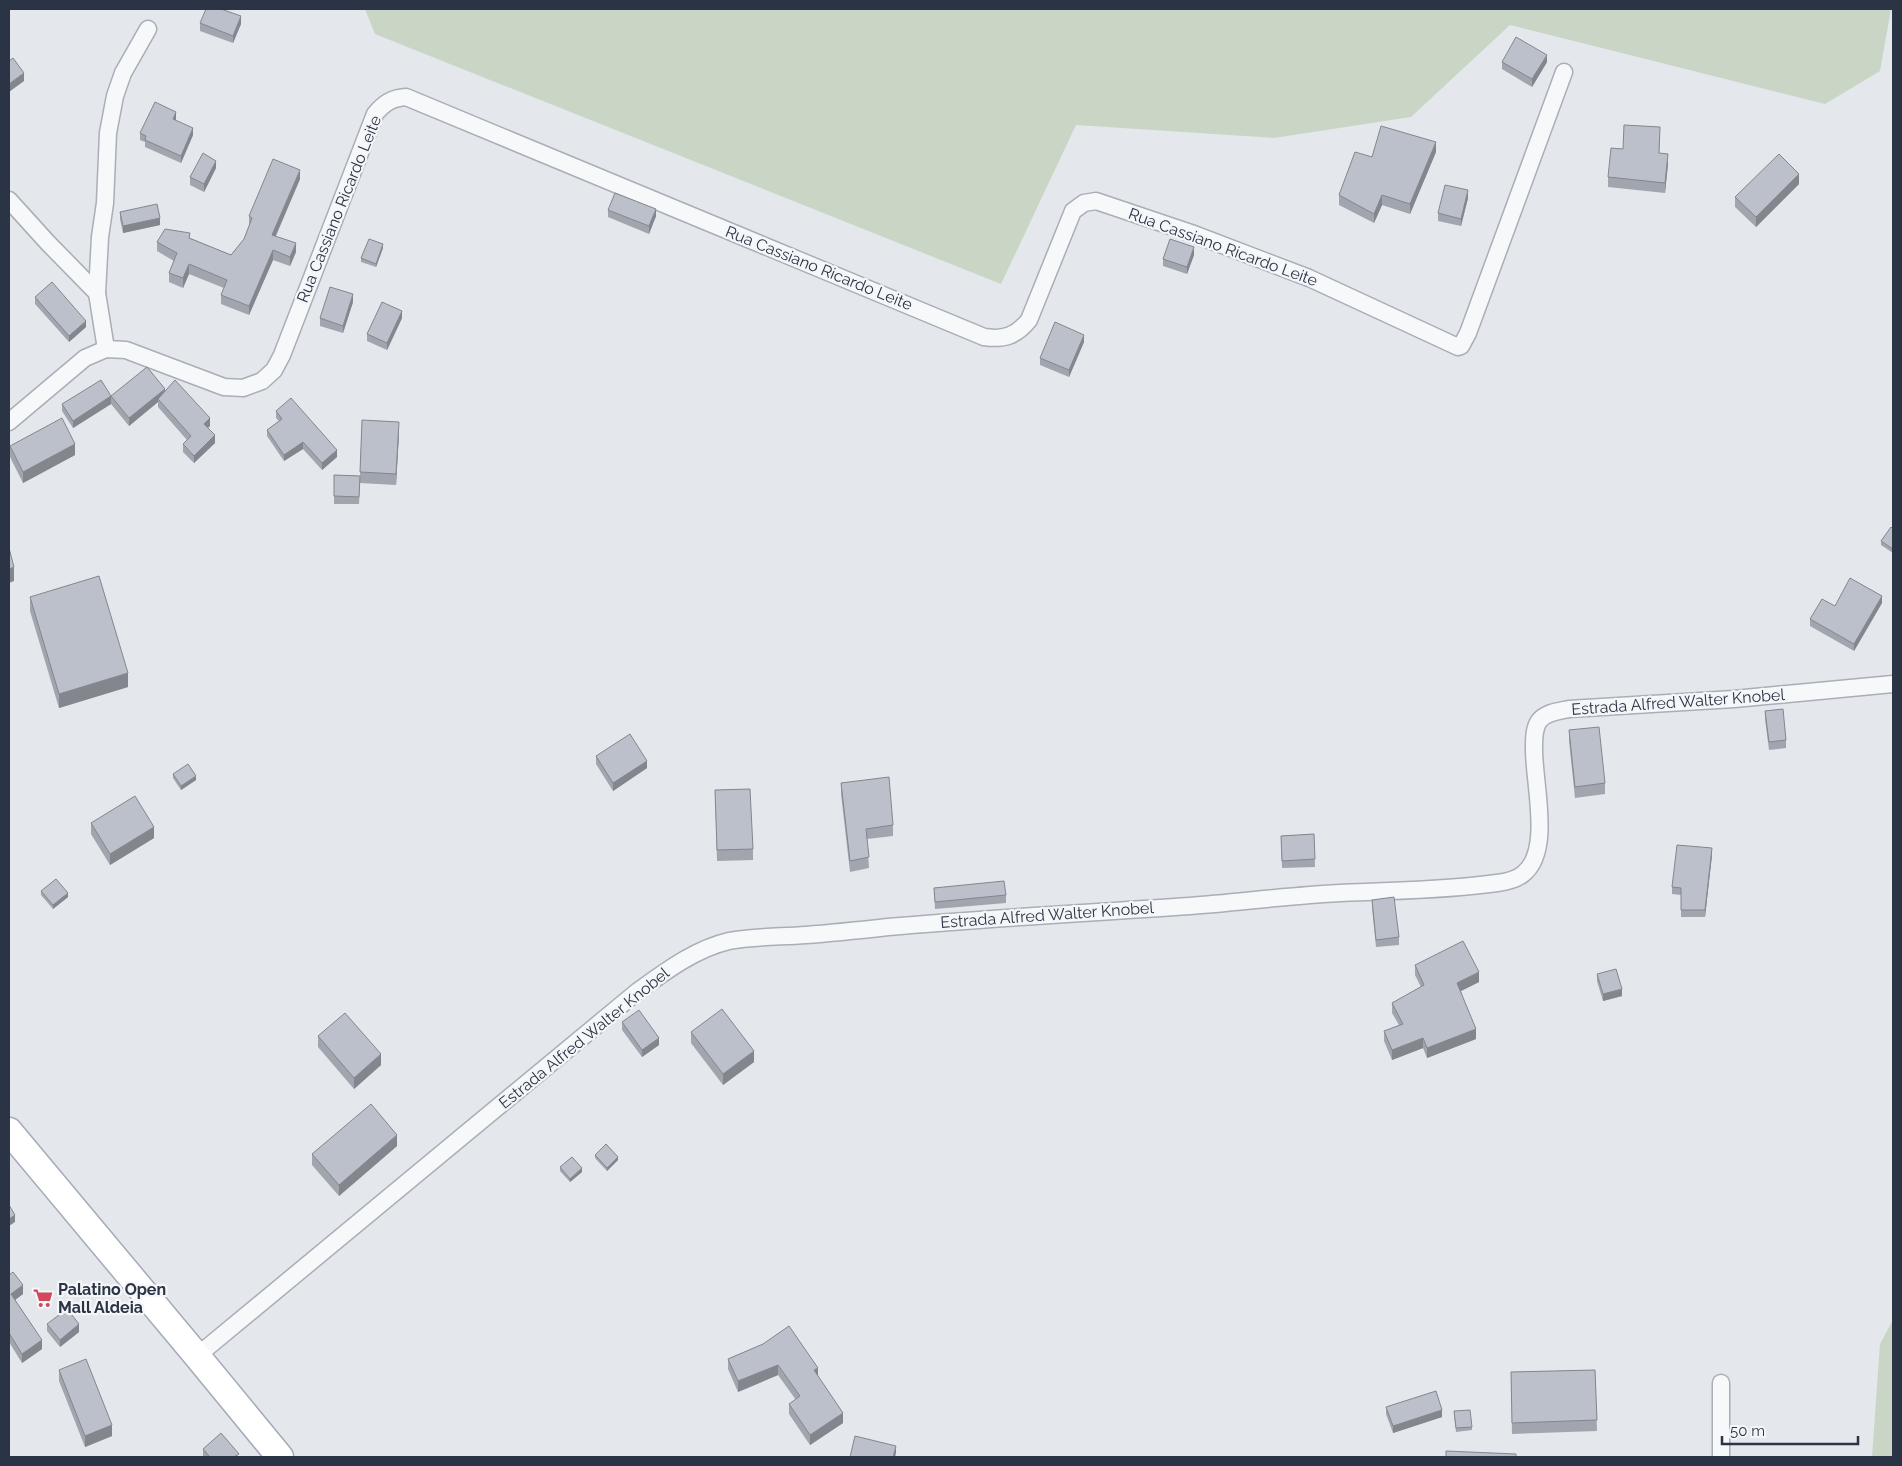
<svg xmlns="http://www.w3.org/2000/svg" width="1902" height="1466" font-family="Raleway,sans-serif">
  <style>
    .green { fill: #c9d6c5 }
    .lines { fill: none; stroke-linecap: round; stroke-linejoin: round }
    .street-casing { stroke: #a9aeb7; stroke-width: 19 }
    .primary-casing { stroke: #a3abb8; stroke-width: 29 }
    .street { stroke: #f7f8fa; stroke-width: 16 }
    .primary { stroke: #fff; stroke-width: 26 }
    .wall { fill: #a1a5ae }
    .shaded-wall { fill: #83868d }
    .building { fill: #bbc0ca; stroke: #83868d }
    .labels { text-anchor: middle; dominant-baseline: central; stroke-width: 4.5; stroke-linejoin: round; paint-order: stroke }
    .street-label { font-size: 16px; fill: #2b3445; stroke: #f4f6f9 }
    .poi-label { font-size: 16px; font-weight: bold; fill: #2b3445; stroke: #f4f6f9; text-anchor: start }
  </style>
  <rect width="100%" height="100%" fill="#e4e7ec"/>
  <!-- green -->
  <g class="green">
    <path d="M 365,9 L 1891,9 L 1880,71 L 1825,104 L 1510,25 L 1411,117 L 1274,138 L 1076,125 L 1001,284 L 375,34 Z"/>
    <path d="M 1893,1320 L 1893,1457 L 1872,1457 L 1880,1344 Z"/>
  </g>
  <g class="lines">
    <defs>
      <g id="street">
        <path d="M 9,200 L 48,243 L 97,293"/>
        <path d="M 106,349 L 97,293 L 100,237 L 105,203 L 108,133 L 115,96 L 123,73 L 148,29"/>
        <path d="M 9,422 L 85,358 L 106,349 L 126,350 L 224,387 L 243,388 L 262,381 L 274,370 L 282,355 L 375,114 C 384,103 392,98 406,97 L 984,337 C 1004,340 1016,336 1029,320 L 1073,211 L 1084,203 L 1096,201 L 1191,233 L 1309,278 L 1458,347 L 1461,346 L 1468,333 L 1564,72"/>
        <path d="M 197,1356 L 638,991 C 666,971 695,949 729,941 C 755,936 780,937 806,935 C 833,933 861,930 888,927 C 988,918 1089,913 1190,906 C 1230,903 1270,898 1310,895 C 1372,890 1435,892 1497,883 C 1505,882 1516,880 1523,874 C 1553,851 1533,781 1534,747 C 1534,739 1534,728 1539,721 C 1546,712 1560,711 1569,709 L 1734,699 L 1893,684"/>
        <path d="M 1721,1457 L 1721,1383"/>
      </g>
      <path id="primary" d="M 9,1131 L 197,1356 L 280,1457"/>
    </defs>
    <!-- street casing -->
    <use href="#street" class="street-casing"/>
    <!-- primary casing -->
    <use href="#primary" class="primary-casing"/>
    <!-- street -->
    <use href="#street" class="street"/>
    <!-- primary -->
    <use href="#primary" class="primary"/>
  </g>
  <!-- wall -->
  <g class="wall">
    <path d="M 200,23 L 241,24 L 233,43 L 200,31 Z"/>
    <path d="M 1502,62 L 1547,62 L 1532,87 L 1502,69 Z"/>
    <path d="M 176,119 L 176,120 L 193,135 L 181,163 L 145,147 L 145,142 L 140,140 L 140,133 Z"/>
    <path d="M 1660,137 L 1659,153 L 1668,164 L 1665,193 L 1608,187 L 1608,177 L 1623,149 Z"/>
    <path d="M 1436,152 L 1410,214 L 1382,205 L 1374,223 L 1339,205 L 1339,195 L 1372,157 Z"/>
    <path d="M 216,168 L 204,192 L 190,185 L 190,177 Z"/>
    <path d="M 300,179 L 276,236 L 296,252 L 290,266 L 273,260 L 249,315 L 221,304 L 221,295 L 224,288 L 189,274 L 183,288 L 169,282 L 169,273 L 174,261 L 157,251 L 157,242 L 190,238 L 231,255 L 244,239 L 249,226 L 249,216 Z"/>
    <path d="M 1799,184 L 1756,227 L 1735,207 L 1735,197 Z"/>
    <path d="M 1468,198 L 1461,226 L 1438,221 L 1438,213 Z"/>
    <path d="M 608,210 L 656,216 L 649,234 L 608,217 Z"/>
    <path d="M 120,212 L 160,225 L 123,233 L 120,219 Z"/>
    <path d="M 383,248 L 376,267 L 361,262 L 361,258 Z"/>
    <path d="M 1194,255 L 1187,274 L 1163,266 L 1163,259 Z"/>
    <path d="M 35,297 L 86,327 L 69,342 L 35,304 Z"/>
    <path d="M 353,302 L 343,333 L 320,326 L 320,318 Z"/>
    <path d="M 402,318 L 387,350 L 367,341 L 367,334 Z"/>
    <path d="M 1084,342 L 1069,377 L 1040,365 L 1040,358 Z"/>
    <path d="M 165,391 L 210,426 L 208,428 L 215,443 L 194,463 L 183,452 L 183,444 L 187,440 L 158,407 L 158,402 L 129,426 L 111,404 L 73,428 L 62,411 L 62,404 L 111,396 Z"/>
    <path d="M 276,411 L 337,457 L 322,470 L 303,449 L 284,461 L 267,436 L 267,430 L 279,421 L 276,418 Z"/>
    <path d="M 362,420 L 399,433 L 396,485 L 360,483 L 359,504 L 334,504 L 334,475 L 360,476 Z"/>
    <path d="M 10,446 L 75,455 L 23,483 L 10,457 Z"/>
    <path d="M 1893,529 L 1893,553 L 1881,545 L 1881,541 Z"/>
    <path d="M 30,597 L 128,687 L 59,708 L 30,611 Z"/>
    <path d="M 1882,603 L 1854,651 L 1810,626 L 1810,619 L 1835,606 Z"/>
    <path d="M 1765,711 L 1786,740 L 1786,748 L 1769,750 L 1765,719 Z"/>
    <path d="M 1569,730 L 1605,783 L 1605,794 L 1575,798 L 1569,741 Z"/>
    <path d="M 596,756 L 647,768 L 613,791 L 596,764 Z"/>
    <path d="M 173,774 L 196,780 L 181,790 L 173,778 Z"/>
    <path d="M 841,783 L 893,825 L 893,836 L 867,839 L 869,868 L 850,872 L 841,794 Z"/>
    <path d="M 715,790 L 753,849 L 753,860 L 717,861 Z"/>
    <path d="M 91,823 L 154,838 L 110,865 L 91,834 Z"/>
    <path d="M 1314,834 L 1315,867 L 1282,868 L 1281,836 Z"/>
    <path d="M 1712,855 L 1705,917 L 1681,917 L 1681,895 L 1672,894 L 1672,887 Z"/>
    <path d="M 934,888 L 1006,895 L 1006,903 L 935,909 Z"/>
    <path d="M 41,891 L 68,897 L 53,909 L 41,895 Z"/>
    <path d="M 1372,900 L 1399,937 L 1399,945 L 1376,947 L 1372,907 Z"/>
    <path d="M 1415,965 L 1479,982 L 1461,991 L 1476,1039 L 1427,1058 L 1423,1048 L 1392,1060 L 1384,1041 L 1384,1031 L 1399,1025 L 1392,1013 L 1392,1003 L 1421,987 L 1415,975 Z"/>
    <path d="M 1597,974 L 1622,996 L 1603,1001 L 1597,981 Z"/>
    <path d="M 622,1022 L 659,1045 L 642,1057 L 622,1030 Z"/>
    <path d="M 691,1032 L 754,1062 L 723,1085 L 691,1043 Z"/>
    <path d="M 318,1036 L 381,1065 L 354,1089 L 318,1047 Z"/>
    <path d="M 397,1146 L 339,1196 L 312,1165 L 312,1154 Z"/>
    <path d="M 595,1155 L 618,1160 L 607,1171 L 595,1158 Z"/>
    <path d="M 560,1167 L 582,1172 L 570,1182 L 560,1171 Z"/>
    <path d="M 9,1275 L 23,1294 L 15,1300 L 42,1349 L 22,1363 L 9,1342 Z"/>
    <path d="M 47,1324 L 79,1332 L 60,1347 L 47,1331 Z"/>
    <path d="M 763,1344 L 818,1376 L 843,1423 L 810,1445 L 789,1414 L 789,1404 L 796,1400 L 778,1375 L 738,1392 L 728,1369 L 728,1359 Z"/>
    <path d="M 59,1370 L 112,1436 L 85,1447 L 59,1381 Z"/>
    <path d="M 1595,1370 L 1597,1431 L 1512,1434 L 1511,1372 Z"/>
    <path d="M 1386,1407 L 1442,1417 L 1393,1433 L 1386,1414 Z"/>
    <path d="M 1454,1415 L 1472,1427 L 1472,1430 L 1456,1432 Z"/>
    <path d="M 203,1449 L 239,1457 L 203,1457 Z"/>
  </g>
  <!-- shaded-wall -->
  <g class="shaded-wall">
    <path d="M 241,16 L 241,24 L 233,43 L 233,36 Z"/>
    <path d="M 1547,55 L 1547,62 L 1532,87 L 1532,79 Z"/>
    <path d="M 24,73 L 24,81 L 9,92 L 9,84 Z"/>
    <path d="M 10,105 L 10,112 L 9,113 L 9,106 Z"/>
    <path d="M 176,112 L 176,119 L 173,126 L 173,119 Z"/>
    <path d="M 193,128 L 193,135 L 181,163 L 181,156 Z"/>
    <path d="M 1436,142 L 1436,152 L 1410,214 L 1410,204 Z"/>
    <path d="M 1668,154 L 1668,164 L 1665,193 L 1665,183 Z"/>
    <path d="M 216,161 L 216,168 L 204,192 L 204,184 Z"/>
    <path d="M 300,170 L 300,179 L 272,244 L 272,235 Z"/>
    <path d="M 1799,174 L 1799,184 L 1756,227 L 1756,217 Z"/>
    <path d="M 1468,190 L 1468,198 L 1461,226 L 1461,219 Z"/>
    <path d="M 1382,195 L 1382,205 L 1374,223 L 1374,214 Z"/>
    <path d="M 656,209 L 656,216 L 649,234 L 649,226 Z"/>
    <path d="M 160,218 L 160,225 L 123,233 L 123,226 Z"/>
    <path d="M 296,243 L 296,252 L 290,266 L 290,257 Z"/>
    <path d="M 383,244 L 383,248 L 376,267 L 376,264 Z"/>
    <path d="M 1194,247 L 1194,255 L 1187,274 L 1187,267 Z"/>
    <path d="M 273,250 L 273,260 L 249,315 L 249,306 Z"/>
    <path d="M 189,264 L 189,274 L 183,288 L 183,278 Z"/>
    <path d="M 353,294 L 353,302 L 343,333 L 343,326 Z"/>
    <path d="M 402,311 L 402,318 L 387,350 L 387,343 Z"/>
    <path d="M 86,321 L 86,327 L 69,342 L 69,336 Z"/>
    <path d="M 1084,335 L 1084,342 L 1069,377 L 1069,370 Z"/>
    <path d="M 165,389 L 165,396 L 158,399 L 158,402 L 129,426 L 129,418 Z"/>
    <path d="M 111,396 L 111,404 L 73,428 L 73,421 Z"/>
    <path d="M 210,418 L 210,426 L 204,431 L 204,424 Z"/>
    <path d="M 399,422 L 399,433 L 396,485 L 396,474 Z"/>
    <path d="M 215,435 L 215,443 L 194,463 L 194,456 Z"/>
    <path d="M 303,442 L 303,449 L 284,461 L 284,455 Z"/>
    <path d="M 75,444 L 75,455 L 23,483 L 23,472 Z"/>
    <path d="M 337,450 L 337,457 L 322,470 L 322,463 Z"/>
    <path d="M 14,567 L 14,581 L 9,583 L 9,569 Z"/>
    <path d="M 1882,596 L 1882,603 L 1854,651 L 1854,644 Z"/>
    <path d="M 128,673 L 128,687 L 59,708 L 59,694 Z"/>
    <path d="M 647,761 L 647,768 L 613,791 L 613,783 Z"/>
    <path d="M 196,776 L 196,780 L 181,790 L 181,786 Z"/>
    <path d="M 154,827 L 154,838 L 110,865 L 110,854 Z"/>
    <path d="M 1712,848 L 1712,855 L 1705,917 L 1705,910 Z"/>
    <path d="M 68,893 L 68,897 L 53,909 L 53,905 Z"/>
    <path d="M 1479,972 L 1479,982 L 1457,993 L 1457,983 Z"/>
    <path d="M 1622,989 L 1622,996 L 1603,1001 L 1603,994 Z"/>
    <path d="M 1476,1029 L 1476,1039 L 1427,1058 L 1427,1048 Z"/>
    <path d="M 659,1038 L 659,1045 L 642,1057 L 642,1050 Z"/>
    <path d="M 1423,1038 L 1423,1048 L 1392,1060 L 1392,1050 Z"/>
    <path d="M 754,1051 L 754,1062 L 723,1085 L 723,1074 Z"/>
    <path d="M 381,1054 L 381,1065 L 354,1089 L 354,1078 Z"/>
    <path d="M 397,1135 L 397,1146 L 339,1196 L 339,1185 Z"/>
    <path d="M 618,1157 L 618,1160 L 607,1171 L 607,1168 Z"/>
    <path d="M 582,1168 L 582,1172 L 570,1182 L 570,1179 Z"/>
    <path d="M 15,1215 L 15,1222 L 9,1226 L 9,1219 Z"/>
    <path d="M 23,1285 L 23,1294 L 11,1303 L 11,1294 Z"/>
    <path d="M 79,1324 L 79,1332 L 60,1347 L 60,1340 Z"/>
    <path d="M 42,1340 L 42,1349 L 22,1363 L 22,1354 Z"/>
    <path d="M 778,1365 L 778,1375 L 738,1392 L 738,1381 Z"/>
    <path d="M 818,1368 L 818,1378 L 814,1370 Z"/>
    <path d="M 1442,1410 L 1442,1417 L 1393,1433 L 1393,1426 Z"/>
    <path d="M 843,1413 L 843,1423 L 810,1445 L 810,1435 Z"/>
    <path d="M 112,1425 L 112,1436 L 85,1447 L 85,1436 Z"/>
    <path d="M 896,1446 L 896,1453 L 895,1457 L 893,1457 Z"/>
  </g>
  <!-- building -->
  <g class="building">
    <path d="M 206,9 L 221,9 L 241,16 L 233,36 L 200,23 Z"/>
    <path d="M 1516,37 L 1547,55 L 1532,79 L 1502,62 Z"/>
    <path d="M 13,58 L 24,73 L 9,84 L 9,61 Z"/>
    <path d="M 155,102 L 176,112 L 173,119 L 193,128 L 181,156 L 145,140 L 146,136 L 140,133 Z"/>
    <path d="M 1624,125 L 1660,127 L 1659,153 L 1668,154 L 1665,183 L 1608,177 L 1611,148 L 1623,149 Z"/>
    <path d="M 1381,126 L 1436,142 L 1410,204 L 1382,195 L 1374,214 L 1339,195 L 1355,152 L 1372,157 Z"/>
    <path d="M 203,153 L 216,161 L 204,184 L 190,177 Z"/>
    <path d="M 1779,154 L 1799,174 L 1756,217 L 1735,197 Z"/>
    <path d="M 273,159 L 300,170 L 272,235 L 296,243 L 290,257 L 273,250 L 249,306 L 221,295 L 227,280 L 189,264 L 183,278 L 169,273 L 177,253 L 157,242 L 165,229 L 190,233 L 189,238 L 231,255 L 244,239 L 252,218 L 249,216 Z"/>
    <path d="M 1445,185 L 1468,190 L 1461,219 L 1438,213 Z"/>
    <path d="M 615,193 L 656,209 L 649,226 L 608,210 Z"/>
    <path d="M 157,204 L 160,218 L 123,226 L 120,212 Z"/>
    <path d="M 369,239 L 383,244 L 376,264 L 361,258 Z"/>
    <path d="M 1170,239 L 1194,247 L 1187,267 L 1163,259 Z"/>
    <path d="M 52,282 L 86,321 L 69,336 L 35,297 Z"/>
    <path d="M 330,287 L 353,294 L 343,326 L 320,318 Z"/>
    <path d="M 382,302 L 402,311 L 387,343 L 367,334 Z"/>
    <path d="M 1055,322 L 1084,335 L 1069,370 L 1040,358 Z"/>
    <path d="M 147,367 L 165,389 L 129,418 L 111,396 Z"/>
    <path d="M 101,380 L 111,396 L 73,421 L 62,404 Z"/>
    <path d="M 175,380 L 210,418 L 204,424 L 215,435 L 194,456 L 183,444 L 191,436 L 158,399 Z"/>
    <path d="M 291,398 L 337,450 L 322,463 L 303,442 L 284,455 L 267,430 L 282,419 L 276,411 Z"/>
    <path d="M 62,418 L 75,444 L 23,472 L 10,446 Z"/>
    <path d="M 362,420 L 399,422 L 396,474 L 360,472 Z"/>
    <path d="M 334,475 L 360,476 L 359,497 L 334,496 Z"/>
    <path d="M 1891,527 L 1893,529 L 1893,549 L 1881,541 Z"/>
    <path d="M 9,548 L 14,567 L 9,569 Z"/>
    <path d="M 99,576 L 128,673 L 59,694 L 30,597 Z"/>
    <path d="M 1850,578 L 1882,596 L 1854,644 L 1810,619 L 1822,599 L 1835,606 Z"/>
    <path d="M 1783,709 L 1786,740 L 1769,742 L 1765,711 Z"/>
    <path d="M 1599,727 L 1605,783 L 1575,787 L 1569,730 Z"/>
    <path d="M 630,734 L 647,761 L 613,783 L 596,756 Z"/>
    <path d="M 188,764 L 196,776 L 181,786 L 173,774 Z"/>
    <path d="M 889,777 L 893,825 L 866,829 L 869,857 L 850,861 L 841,783 Z"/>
    <path d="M 750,789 L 753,849 L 717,850 L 715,790 Z"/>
    <path d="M 135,796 L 154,827 L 110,854 L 91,823 Z"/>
    <path d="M 1314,834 L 1315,859 L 1282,861 L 1281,836 Z"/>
    <path d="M 1677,845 L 1712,848 L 1705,910 L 1681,910 L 1681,888 L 1672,887 Z"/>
    <path d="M 56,879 L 68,893 L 53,905 L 41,891 Z"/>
    <path d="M 1004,881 L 1006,895 L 935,902 L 934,888 Z"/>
    <path d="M 1394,897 L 1399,937 L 1376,940 L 1372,900 Z"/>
    <path d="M 1463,941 L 1479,972 L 1457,983 L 1476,1029 L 1427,1048 L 1423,1038 L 1392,1050 L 1384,1031 L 1403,1024 L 1392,1003 L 1424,985 L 1415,965 Z"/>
    <path d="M 1616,969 L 1622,989 L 1603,994 L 1597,974 Z"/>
    <path d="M 722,1009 L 754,1051 L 723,1074 L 691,1032 Z"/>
    <path d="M 639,1010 L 659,1038 L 642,1050 L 622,1022 Z"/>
    <path d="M 345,1013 L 381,1054 L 354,1078 L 318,1036 Z"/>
    <path d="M 371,1104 L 397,1135 L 339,1185 L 312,1154 Z"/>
    <path d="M 606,1144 L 618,1157 L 607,1168 L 595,1155 Z"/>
    <path d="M 572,1157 L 582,1168 L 570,1179 L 560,1167 Z"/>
    <path d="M 9,1205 L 15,1215 L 9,1219 Z"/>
    <path d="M 13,1272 L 23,1285 L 11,1294 L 42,1340 L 22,1354 L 9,1333 L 9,1275 Z"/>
    <path d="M 67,1309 L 79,1324 L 60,1340 L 47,1324 Z"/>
    <path d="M 789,1326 L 818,1368 L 814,1370 L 843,1413 L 810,1435 L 789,1404 L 800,1396 L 778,1365 L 738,1381 L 728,1359 L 763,1344 Z"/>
    <path d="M 86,1359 L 112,1425 L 85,1436 L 59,1370 Z"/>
    <path d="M 1595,1370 L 1597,1420 L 1512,1423 L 1511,1372 Z"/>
    <path d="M 1436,1391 L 1442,1410 L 1393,1426 L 1386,1407 Z"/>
    <path d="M 1470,1410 L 1472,1427 L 1456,1428 L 1454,1411 Z"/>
    <path d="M 221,1433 L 239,1454 L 234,1457 L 210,1457 L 203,1449 Z"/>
    <path d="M 855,1436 L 896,1446 L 893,1457 L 850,1457 Z"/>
    <path d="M 1446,1451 L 1516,1454 L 1516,1457 L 1446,1457 Z"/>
  </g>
  <!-- icons -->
  <defs>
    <symbol id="supermarket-bare" viewBox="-9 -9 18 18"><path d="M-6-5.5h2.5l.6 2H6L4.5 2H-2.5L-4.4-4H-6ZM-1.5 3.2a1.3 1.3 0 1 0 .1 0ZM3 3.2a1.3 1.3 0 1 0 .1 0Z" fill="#d1495b" stroke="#f4f6f9" stroke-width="2.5" paint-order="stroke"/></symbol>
  </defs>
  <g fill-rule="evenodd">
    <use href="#supermarket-bare" x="29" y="1284" width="28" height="28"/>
  </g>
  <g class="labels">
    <!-- street labels -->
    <g class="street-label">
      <text transform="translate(339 209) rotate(-68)">Rua Cassiano Ricardo Leite</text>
      <text transform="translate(1223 247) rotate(20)">Rua Cassiano Ricardo Leite</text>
      <text transform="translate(819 268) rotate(22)">Rua Cassiano Ricardo Leite</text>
      <text transform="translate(1678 702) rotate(-4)">Estrada Alfred Walter Knobel</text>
      <text transform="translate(1047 915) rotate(-4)">Estrada Alfred Walter Knobel</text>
      <text transform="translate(584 1038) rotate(-39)">Estrada Alfred Walter Knobel</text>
    </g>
    <!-- poi labels -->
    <g class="poi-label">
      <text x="58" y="1289">Palatino Open<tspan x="58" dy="18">Mall Aldeia</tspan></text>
    </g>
  </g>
  <!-- border -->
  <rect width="1902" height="1466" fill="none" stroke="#2b3445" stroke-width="20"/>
  <!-- scale -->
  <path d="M1722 1436v8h136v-8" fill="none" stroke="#2b3445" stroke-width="2.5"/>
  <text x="1730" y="1436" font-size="15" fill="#2b3445" stroke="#f4f6f9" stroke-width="4" paint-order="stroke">50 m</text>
</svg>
